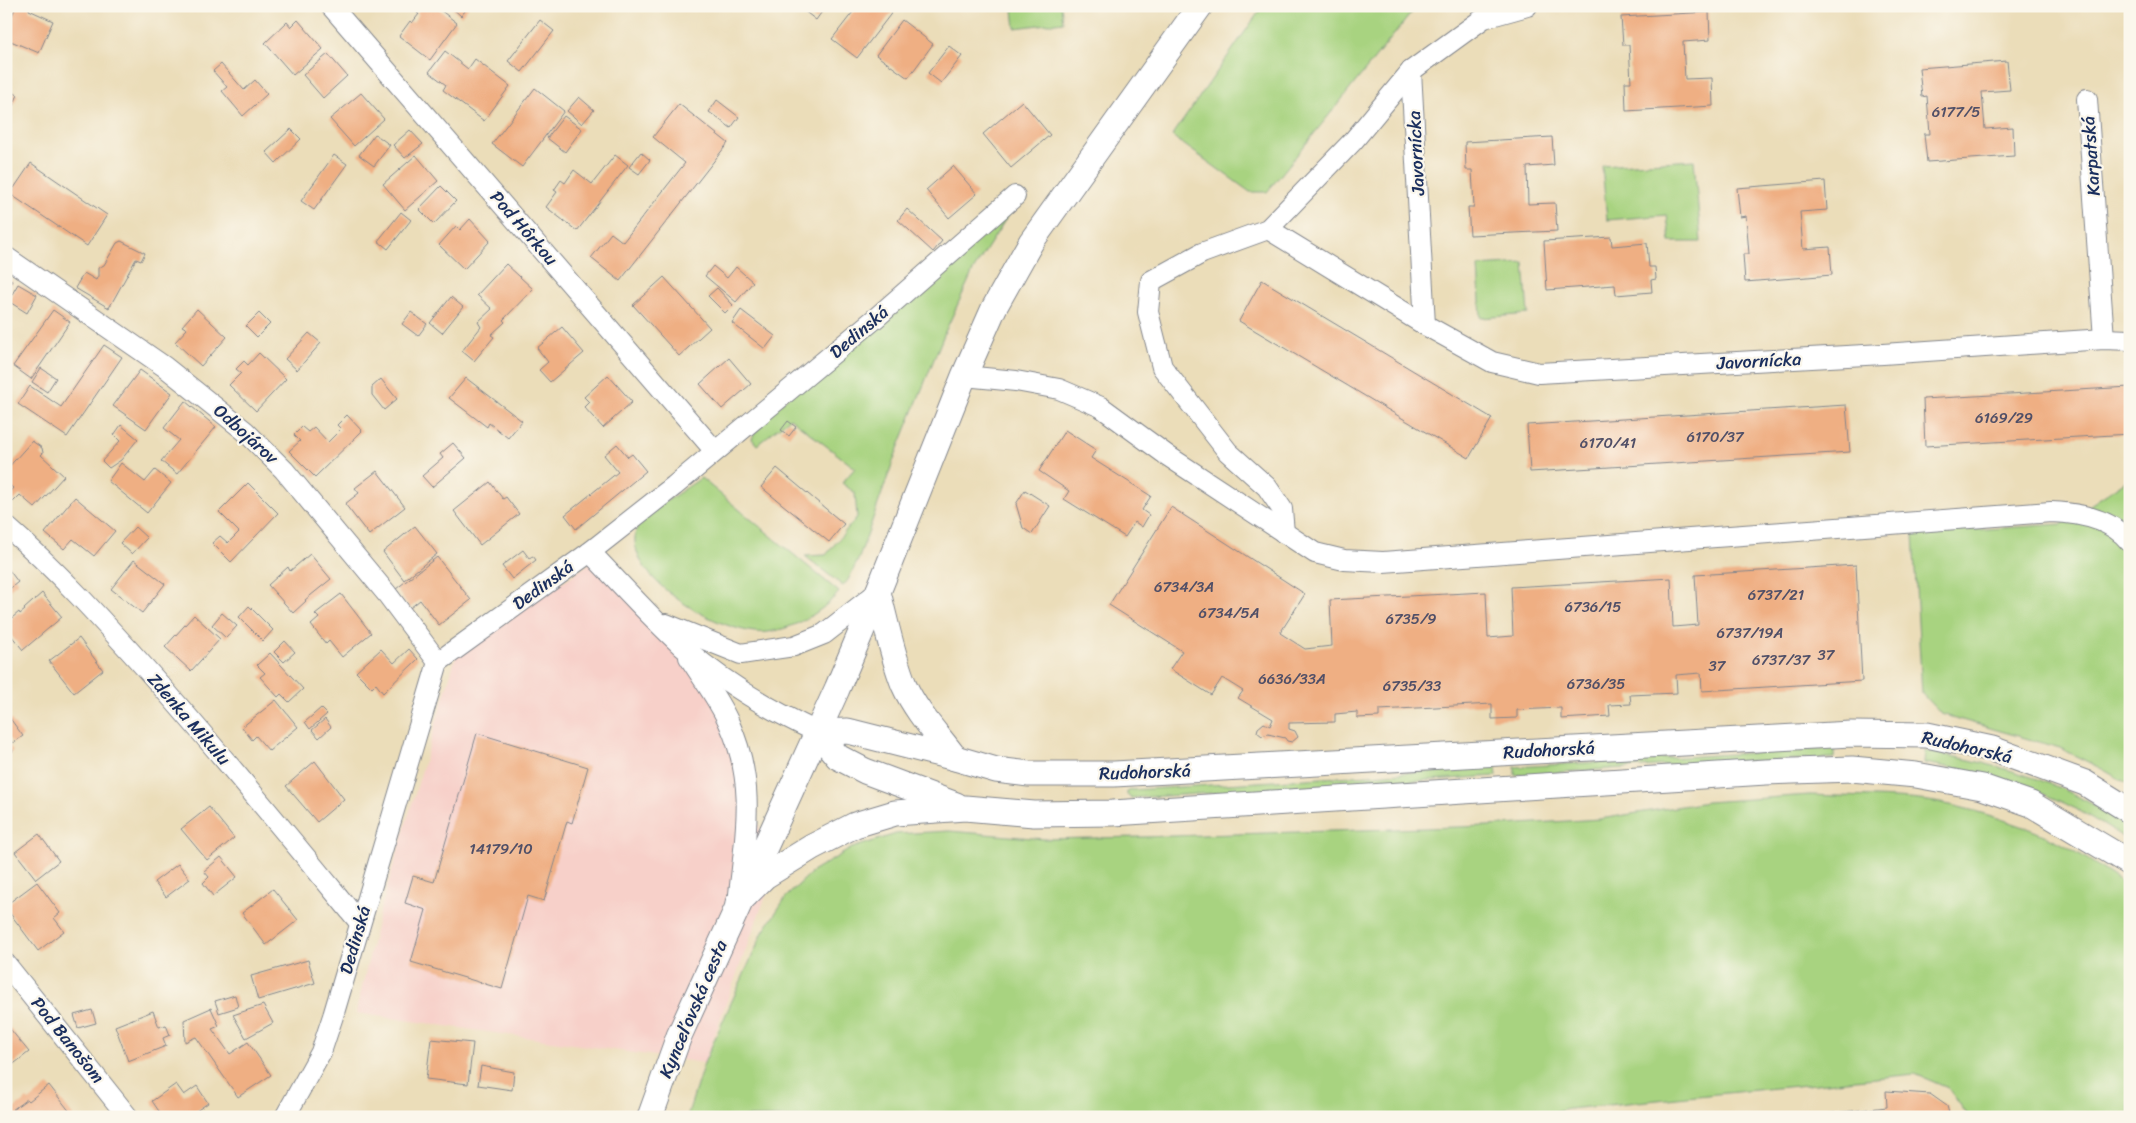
<svg xmlns="http://www.w3.org/2000/svg" width="2136" height="1123" font-family="Sriracha,sans-serif">
  <style>
    .built { fill: #f7d0c9 }
    .green { fill: #a8d380; stroke: #62816f }
    .building { fill: #efaf83 }
    .lines { fill: none; stroke-linecap: round; stroke-linejoin: round }
    .minor-casing { stroke: #83868c; stroke-width: 22 }
    .tertiary-casing { stroke: #83868c; stroke-width: 27 }
    .minor { stroke: #fff; stroke-width: 20 }
    .tertiary { stroke: #fff; stroke-width: 25 }
    .labels { text-anchor: middle; dominant-baseline: central; stroke-width: 4.5; stroke-linejoin: round; paint-order: stroke }
    .number-label { font-size: 15px; fill: #504f67 }
    .street-label { font-size: 18px; fill: #1b2f5e; stroke: #fbf7ec }
  </style>
  <rect width="100%" height="100%" fill="#fbf7ec"/>
  <filter id="ink" filterUnits="userSpaceOnUse"><feTurbulence type="fractalNoise" baseFrequency=".02" numOctaves="2"/><feDisplacementMap in="SourceGraphic" scale="10" xChannelSelector="R" yChannelSelector="G"/><feConvolveMatrix kernelMatrix="1 2 1 2 8 2 1 2 1" color-interpolation-filters="sRGB"/></filter>
  <filter id="wash" filterUnits="userSpaceOnUse"><feTurbulence type="fractalNoise" baseFrequency=".0096" numOctaves="4" result="noise"/><feDisplacementMap in="SourceGraphic" scale="20" xChannelSelector="R" yChannelSelector="G"/><feGaussianBlur stdDeviation="1.12" result="paint"/><feColorMatrix in="noise" values="0 0 0 0 0 0 0 0 0 0 0 0 0 0 0 0 0 1.4 0 .05"/><feComposite in="paint" operator="in"/></filter>
  <g filter="url(#wash)">
    <rect width="100%" height="100%" fill="#ebddb9"/>
    <!-- built -->
    <path class="built" d="M 599,557 L 686,638 L 745,771 L 772,879 L 704,1063 L 356,1013 L 379,914 L 456,656 Z"/>
    <!-- green -->
    <g class="green">
      <path d="M 1036,6 L 1061,6 L 1063,22 L 1015,28 L 1013,9 Z"/>
      <path d="M 1263,6 L 1417,6 L 1267,192 L 1250,192 L 1172,136 Z"/>
      <path d="M 1694,160 L 1701,242 L 1670,242 L 1667,215 L 1607,220 L 1602,166 Z"/>
      <path d="M 1017,201 L 973,271 L 945,332 L 895,456 L 859,558 L 848,580 L 843,586 L 805,556 L 826,555 L 857,517 L 855,493 L 842,483 L 855,468 L 790,418 L 757,445 L 752,439 L 758,423 Z"/>
      <path d="M 1524,263 L 1528,314 L 1481,318 L 1478,266 Z"/>
      <path d="M 701,478 L 839,592 C 821,613 796,628 768,632 C 725,638 612,574 639,523 C 643,516 691,485 701,478 Z"/>
      <path d="M 2130,478 L 2130,785 L 2102,769 L 2060,748 L 1941,714 L 1922,694 L 1913,534 L 2062,524 Z"/>
      <path d="M 1835,748 L 1835,758 L 1703,763 L 1515,775 L 1515,767 Z"/>
      <path d="M 1925,751 C 1974,760 2032,773 2077,796 C 2095,805 2112,817 2130,827 L 2130,841 C 2111,830 2093,818 2074,808 C 2030,785 1973,771 1924,763 Z"/>
      <path d="M 1496,767 L 1497,776 L 1131,798 L 1127,795 L 1127,792 L 1132,790 Z"/>
      <path d="M 1810,795 C 1849,797 1889,796 1928,801 C 1965,806 2025,825 2059,842 C 2083,855 2106,872 2130,887 L 2130,1117 L 1969,1117 L 1948,1088 L 1915,1074 L 1568,1109 L 1537,1117 L 687,1117 L 704,1063 L 763,932 L 786,897 L 812,872 L 852,848 L 896,834 L 949,831 L 1044,839 L 1141,837 L 1488,826 L 1600,819 L 1707,802 Z"/>
    </g>
    <g id="blocks">
      <!-- building -->
      <g class="building">
        <path d="M 16,6 L 30,6 L 29,10 L 53,21 L 39,53 L 6,39 L 6,29 Z"/>
        <path d="M 421,6 L 435,6 L 457,23 L 430,60 L 399,36 L 410,21 L 412,23 L 419,14 L 417,13 Z"/>
        <path d="M 450,6 L 469,6 L 461,16 Z"/>
        <path d="M 798,6 L 826,6 L 816,20 Z"/>
        <path d="M 854,6 L 887,6 L 893,11 L 857,58 L 832,39 L 856,8 Z"/>
        <path d="M 1709,12 L 1710,40 L 1683,42 L 1685,79 L 1712,78 L 1713,106 L 1626,111 L 1625,82 L 1631,82 L 1629,45 L 1623,45 L 1621,17 Z"/>
        <path d="M 298,20 L 323,49 L 293,75 L 265,43 L 287,22 L 291,27 Z"/>
        <path d="M 540,20 L 554,31 L 522,72 L 508,61 Z"/>
        <path d="M 902,20 L 933,44 L 908,78 L 876,55 Z"/>
        <path d="M 949,46 L 962,56 L 941,83 L 928,73 Z"/>
        <path d="M 445,51 L 468,69 L 475,59 L 510,86 L 484,121 L 443,90 L 446,85 L 429,72 Z"/>
        <path d="M 328,54 L 347,76 L 323,98 L 303,75 Z"/>
        <path d="M 2007,61 L 2010,90 L 1982,92 L 1985,129 L 2013,127 L 2014,156 L 1927,162 L 1924,134 L 1930,134 L 1927,96 L 1922,97 L 1919,68 Z"/>
        <path d="M 221,64 L 244,90 L 255,80 L 267,94 L 243,116 L 222,91 L 227,87 L 213,71 Z"/>
        <path d="M 535,88 L 564,111 L 522,167 L 492,144 Z"/>
        <path d="M 6,89 L 18,95 L 10,111 L 6,109 Z"/>
        <path d="M 361,93 L 384,119 L 354,146 L 330,119 Z"/>
        <path d="M 579,97 L 594,110 L 582,124 L 567,111 Z"/>
        <path d="M 717,100 L 739,117 L 731,128 L 709,112 Z"/>
        <path d="M 1022,101 L 1050,135 L 1011,168 L 983,134 Z"/>
        <path d="M 679,104 L 728,143 L 620,281 L 591,258 L 611,233 L 623,242 L 685,163 L 653,137 Z"/>
        <path d="M 564,116 L 582,129 L 565,152 L 547,138 Z"/>
        <path d="M 291,129 L 301,139 L 276,163 L 266,152 Z"/>
        <path d="M 410,130 L 423,144 L 405,158 L 393,145 Z"/>
        <path d="M 375,134 L 390,145 L 374,166 L 359,155 Z"/>
        <path d="M 1552,137 L 1554,165 L 1527,167 L 1528,204 L 1555,203 L 1557,231 L 1470,235 L 1468,207 L 1474,207 L 1472,170 L 1466,170 L 1465,142 Z"/>
        <path d="M 641,152 L 650,160 L 639,174 L 629,167 Z"/>
        <path d="M 334,155 L 347,164 L 314,210 L 301,201 Z"/>
        <path d="M 416,155 L 438,181 L 405,210 L 383,184 Z"/>
        <path d="M 615,155 L 628,165 L 577,231 L 546,207 L 557,192 L 554,190 L 561,180 L 565,183 L 574,170 L 592,184 Z"/>
        <path d="M 31,163 L 107,215 L 87,246 L 10,194 Z"/>
        <path d="M 953,166 L 977,194 L 949,218 L 926,190 Z"/>
        <path d="M 1825,181 L 1827,210 L 1800,212 L 1803,249 L 1830,247 L 1832,275 L 1745,282 L 1743,254 L 1749,254 L 1746,216 L 1740,217 L 1737,188 Z"/>
        <path d="M 441,186 L 456,201 L 434,224 L 419,209 Z"/>
        <path d="M 907,209 L 942,241 L 933,252 L 898,220 Z"/>
        <path d="M 401,212 L 411,220 L 388,249 L 378,241 Z"/>
        <path d="M 470,219 L 490,241 L 464,269 L 439,245 L 456,226 L 460,230 Z"/>
        <path d="M 1611,237 L 1612,246 L 1647,243 L 1649,267 L 1655,267 L 1656,279 L 1651,280 L 1652,292 L 1616,295 L 1615,285 L 1547,290 L 1544,241 Z"/>
        <path d="M 121,241 L 145,253 L 141,261 L 136,259 L 109,308 L 75,288 L 84,273 L 96,280 L 98,276 L 98,268 L 104,265 L 117,243 Z"/>
        <path d="M 506,264 L 533,289 L 503,320 L 505,322 L 491,335 L 494,337 L 474,361 L 462,351 L 481,327 L 478,322 L 492,309 L 477,295 Z"/>
        <path d="M 713,266 L 727,278 L 736,267 L 753,282 L 736,302 L 705,276 Z"/>
        <path d="M 6,277 L 12,281 L 6,291 Z"/>
        <path d="M 664,277 L 710,328 L 679,356 L 633,305 Z"/>
        <path d="M 1262,280 L 1492,418 L 1469,458 L 1239,321 Z"/>
        <path d="M 18,284 L 37,295 L 27,313 L 8,301 Z"/>
        <path d="M 717,288 L 733,305 L 725,313 L 708,296 Z"/>
        <path d="M 451,297 L 463,307 L 442,333 L 430,323 Z"/>
        <path d="M 197,309 L 227,337 L 201,366 L 175,342 L 187,329 L 182,326 Z"/>
        <path d="M 53,310 L 70,322 L 31,379 L 13,366 Z"/>
        <path d="M 741,310 L 775,336 L 765,349 L 732,323 Z"/>
        <path d="M 411,312 L 427,324 L 418,336 L 402,324 Z"/>
        <path d="M 259,313 L 270,324 L 257,337 L 246,326 Z"/>
        <path d="M 562,327 L 584,353 L 550,382 L 539,370 L 548,362 L 537,348 Z"/>
        <path d="M 309,333 L 321,343 L 297,370 L 285,359 Z"/>
        <path d="M 104,345 L 122,357 L 67,437 L 18,404 L 30,386 L 61,407 Z"/>
        <path d="M 259,353 L 286,379 L 256,411 L 229,385 L 241,373 L 236,369 L 244,361 L 248,365 Z"/>
        <path d="M 729,358 L 751,384 L 722,409 L 700,384 Z"/>
        <path d="M 41,368 L 56,378 L 47,392 L 32,382 Z"/>
        <path d="M 140,370 L 172,393 L 146,429 L 113,406 Z"/>
        <path d="M 608,375 L 632,402 L 603,428 L 584,407 L 589,402 L 584,397 Z"/>
        <path d="M 466,378 L 522,421 L 508,438 L 489,423 L 487,427 L 449,398 Z"/>
        <path d="M 381,379 L 397,399 L 384,410 L 372,395 L 372,387 Z"/>
        <path d="M 2130,387 L 2130,434 L 1925,446 L 1923,399 Z"/>
        <path d="M 185,401 L 216,427 L 177,474 L 161,461 L 179,440 L 164,428 Z"/>
        <path d="M 1846,405 L 1850,452 L 1530,472 L 1527,425 Z"/>
        <path d="M 347,415 L 362,431 L 315,477 L 289,451 L 300,441 L 294,435 L 302,427 L 308,432 L 314,427 L 328,442 L 341,429 L 337,425 Z"/>
        <path d="M 788,421 L 796,427 L 789,436 L 781,430 Z"/>
        <path d="M 121,425 L 138,439 L 121,460 L 109,468 L 102,461 L 120,441 L 114,435 Z"/>
        <path d="M 1065,430 L 1096,450 L 1091,458 L 1151,496 L 1142,510 L 1149,515 L 1142,527 L 1135,522 L 1125,537 L 1064,499 L 1069,491 L 1039,471 Z"/>
        <path d="M 32,441 L 42,448 L 43,453 L 41,455 L 64,476 L 35,508 L 20,495 L 13,502 L 6,496 L 13,488 L 6,482 L 6,470 Z"/>
        <path d="M 453,443 L 466,458 L 432,487 L 422,476 L 443,458 L 440,454 Z"/>
        <path d="M 617,444 L 628,457 L 632,454 L 646,471 L 576,529 L 565,515 L 618,472 L 604,455 Z"/>
        <path d="M 121,463 L 145,482 L 155,470 L 171,483 L 147,513 L 108,481 Z"/>
        <path d="M 777,468 L 844,524 L 829,542 L 761,487 Z"/>
        <path d="M 377,471 L 405,507 L 369,535 L 345,504 L 359,493 L 355,488 Z"/>
        <path d="M 490,482 L 503,499 L 506,497 L 519,514 L 480,545 L 454,511 Z"/>
        <path d="M 248,483 L 278,513 L 231,562 L 212,543 L 220,536 L 228,543 L 239,532 L 219,512 Z"/>
        <path d="M 1025,490 L 1050,506 L 1032,534 L 1023,528 L 1016,504 Z"/>
        <path d="M 75,497 L 115,531 L 94,556 L 73,539 L 64,549 L 45,533 Z"/>
        <path d="M 1171,507 L 1305,594 L 1280,633 L 1305,649 L 1332,646 L 1330,600 L 1486,592 L 1488,638 L 1513,636 L 1511,587 L 1671,578 L 1673,627 L 1698,625 L 1695,575 L 1856,565 L 1862,681 L 1702,691 L 1701,673 L 1676,675 L 1677,693 L 1630,695 L 1631,704 L 1609,705 L 1610,716 L 1561,719 L 1561,708 L 1517,710 L 1517,718 L 1492,719 L 1492,704 L 1379,710 L 1379,717 L 1357,718 L 1357,712 L 1335,714 L 1335,722 L 1289,723 L 1289,729 L 1295,731 L 1298,737 L 1292,742 L 1287,741 L 1285,738 L 1268,734 L 1262,736 L 1257,732 L 1258,728 L 1264,723 L 1270,726 L 1273,719 L 1238,698 L 1243,691 L 1222,678 L 1211,695 L 1170,669 L 1182,651 L 1109,605 Z"/>
        <path d="M 415,526 L 437,554 L 404,580 L 383,552 Z"/>
        <path d="M 135,527 L 147,538 L 132,554 L 120,543 Z"/>
        <path d="M 523,550 L 529,558 L 533,556 L 536,560 L 512,579 L 502,566 Z"/>
        <path d="M 310,554 L 331,579 L 305,600 L 306,601 L 293,613 L 268,585 L 288,567 L 290,571 Z"/>
        <path d="M 437,557 L 471,600 L 439,625 L 420,600 L 410,608 L 396,589 Z"/>
        <path d="M 134,560 L 165,584 L 142,613 L 111,589 Z"/>
        <path d="M 6,566 L 18,582 L 6,592 Z"/>
        <path d="M 42,593 L 62,617 L 23,650 L 6,629 L 6,623 L 19,612 L 20,614 L 25,610 L 24,609 Z"/>
        <path d="M 341,594 L 371,633 L 342,657 L 329,641 L 326,644 L 311,625 L 319,618 L 315,614 Z"/>
        <path d="M 249,606 L 273,630 L 263,641 L 239,617 Z"/>
        <path d="M 222,613 L 237,626 L 226,638 L 212,625 Z"/>
        <path d="M 194,615 L 220,639 L 191,671 L 165,647 Z"/>
        <path d="M 79,638 L 103,670 L 74,693 L 49,661 Z"/>
        <path d="M 285,641 L 295,652 L 284,662 L 274,652 Z"/>
        <path d="M 381,649 L 394,663 L 409,649 L 418,659 L 383,693 L 376,684 L 372,688 L 356,672 Z"/>
        <path d="M 270,653 L 303,689 L 289,702 L 281,694 L 278,697 L 260,677 L 265,673 L 257,665 Z"/>
        <path d="M 276,700 L 298,727 L 269,751 L 256,736 L 252,740 L 242,727 Z"/>
        <path d="M 321,708 L 327,714 L 310,729 L 305,722 Z"/>
        <path d="M 6,713 L 23,736 L 13,743 L 6,735 Z"/>
        <path d="M 325,719 L 331,727 L 319,738 L 312,730 Z"/>
        <path d="M 477,733 L 588,767 L 572,823 L 567,821 L 544,901 L 528,896 L 502,989 L 411,962 L 426,910 L 405,903 L 413,876 L 434,882 Z"/>
        <path d="M 6,742 L 13,751 L 6,756 Z"/>
        <path d="M 315,761 L 344,799 L 317,822 L 286,786 Z"/>
        <path d="M 209,807 L 234,838 L 207,860 L 181,829 Z"/>
        <path d="M 39,834 L 59,861 L 36,879 L 15,852 Z"/>
        <path d="M 221,857 L 237,877 L 213,896 L 203,883 L 209,877 L 204,871 Z"/>
        <path d="M 178,864 L 190,879 L 166,897 L 154,882 Z"/>
        <path d="M 37,882 L 60,913 L 54,918 L 64,931 L 38,951 L 6,908 L 6,905 Z"/>
        <path d="M 273,889 L 298,920 L 266,945 L 242,913 Z"/>
        <path d="M 308,960 L 315,983 L 258,1000 L 251,976 Z"/>
        <path d="M 235,995 L 238,1007 L 219,1013 L 215,1001 Z"/>
        <path d="M 263,1005 L 273,1023 L 246,1038 L 233,1015 Z"/>
        <path d="M 211,1008 L 219,1026 L 212,1029 L 230,1054 L 248,1042 L 271,1075 L 238,1097 L 196,1037 L 185,1042 L 184,1020 Z"/>
        <path d="M 92,1010 L 96,1023 L 78,1028 L 74,1015 Z"/>
        <path d="M 153,1011 L 159,1027 L 166,1025 L 170,1035 L 163,1038 L 166,1046 L 128,1061 L 115,1026 Z"/>
        <path d="M 6,1024 L 29,1052 L 6,1070 Z"/>
        <path d="M 431,1039 L 473,1043 L 468,1084 L 426,1079 Z"/>
        <path d="M 481,1066 L 514,1072 L 512,1090 L 478,1085 Z"/>
        <path d="M 176,1084 L 184,1095 L 197,1086 L 208,1103 L 192,1114 L 194,1117 L 163,1117 L 152,1101 Z"/>
        <path d="M 49,1085 L 74,1117 L 17,1117 L 12,1110 L 27,1099 L 29,1101 Z"/>
        <path d="M 1886,1091 L 1930,1094 L 1947,1106 L 1950,1117 L 1799,1117 L 1887,1107 Z"/>
      </g>
    </g>
  </g>
  <g filter="url(#ink)">
    <use href="#blocks" fill-opacity="0" stroke="#83868c" stroke-width="1"/>
    <g class="lines">
      <defs>
        <g id="minor">
          <path d="M 331,6 L 715,451"/>
          <path d="M 1411,71 L 1425,325"/>
          <path d="M 2087,99 L 2104,339"/>
          <path d="M 1268,229 L 1425,325 L 1492,362 L 1539,373 L 1883,354 L 2104,339 L 2130,340"/>
          <path d="M 6,257 L 165,367 L 245,431 L 284,470 L 387,594 L 438,662"/>
          <path d="M 964,376 L 1016,381 L 1059,389 L 1101,407 L 1168,456 L 1315,553 L 1344,560 L 1383,562 L 2051,512 C 2078,513 2112,519 2130,542"/>
          <path d="M 6,526 C 57,570 102,620 147,670 C 220,752 290,838 360,923"/>
          <path d="M 1284,533 L 1282,509 L 1267,487 L 1228,452 L 1162,367 L 1148,312 L 1151,281 L 1202,253 L 1268,229 L 1354,140 L 1411,71 L 1484,18 L 1527,6"/>
          <path d="M 590,552 C 620,583 650,617 683,647 C 723,682 770,710 817,732"/>
          <path d="M 666,624 L 741,654 L 794,646 L 824,634 L 878,592"/>
          <path d="M 689,657 C 702,678 719,700 729,723 C 756,782 746,832 739,894"/>
          <path d="M 6,964 L 128,1117"/>
          <path d="M 285,1117 L 321,1052 L 333,1016 L 438,662 L 590,552 L 674,486 L 877,317 L 1015,196"/>
        </g>
        <g id="tertiary">
          <path d="M 878,592 C 886,623 892,655 904,685 C 916,712 938,735 955,758"/>
          <path d="M 817,732 L 848,731 L 955,758 L 996,770 L 1029,774 L 1114,774 L 1851,734 L 1927,735 L 1992,749 L 2085,783 L 2130,811"/>
          <path d="M 817,732 L 838,757 L 865,771 L 956,805"/>
          <path d="M 738,903 L 765,876 L 812,847 L 855,825 L 895,813 L 965,808 L 1034,814 L 1113,813 L 1766,772 L 1852,769 L 1916,775 L 1982,787 L 2031,804 L 2130,863"/>
          <path d="M 650,1117 L 679,1036 L 837,689 L 878,592 L 964,376 L 994,308 L 1031,242 L 1200,6"/>
        </g>
      </defs>
      <!-- minor casing -->
      <use href="#minor" class="minor-casing"/>
      <!-- tertiary casing -->
      <use href="#tertiary" class="tertiary-casing"/>
      <!-- minor -->
      <use href="#minor" class="minor"/>
      <!-- tertiary -->
      <use href="#tertiary" class="tertiary"/>
    </g>
  </g>
  <g class="labels">
    <!-- number labels -->
    <g class="number-label">
      <text x="1956" y="112">6177/5</text>
      <text x="2004" y="418">6169/29</text>
      <text x="1715" y="437">6170/37</text>
      <text x="1608" y="443">6170/41</text>
      <text x="1184" y="587">6734/3A</text>
      <text x="1776" y="595">6737/21</text>
      <text x="1593" y="607">6736/15</text>
      <text x="1229" y="613">6734/5A</text>
      <text x="1411" y="619">6735/9</text>
      <text x="1750" y="633">6737/19A</text>
      <text x="1826" y="655">37</text>
      <text x="1781" y="660">6737/37</text>
      <text x="1717" y="666">37</text>
      <text x="1292" y="679">6636/33A</text>
      <text x="1596" y="684">6736/35</text>
      <text x="1412" y="686">6735/33</text>
      <text x="501" y="849">14179/10</text>
    </g>
    <!-- street labels -->
    <g class="street-label">
      <text transform="translate(1416 153) rotate(-93)">Javornícka</text>
      <text transform="translate(2091 156) rotate(-94)">Karpatská</text>
      <text transform="translate(524 228) rotate(49)">Pod Hôrkou</text>
      <text transform="translate(859 332) rotate(-40)">Dedinská</text>
      <text transform="translate(1759 361) rotate(-3)">Javornícka</text>
      <text transform="translate(246 434) rotate(42)">Odbojárov</text>
      <text transform="translate(543 585) rotate(-36)">Dedinská</text>
      <text transform="translate(189 719) rotate(49)">Zdenka Mikulu</text>
      <text transform="translate(1967 747) rotate(13)">Rudohorská</text>
      <text transform="translate(1549 750) rotate(-3)">Rudohorská</text>
      <text transform="translate(1145 772) rotate(-2)">Rudohorská</text>
      <text transform="translate(355 940) rotate(-74)">Dedinská</text>
      <text transform="translate(693 1009) rotate(-67)">Kynceľovská cesta</text>
      <text transform="translate(68 1040) rotate(51)">Pod Banošom</text>
    </g>
  </g>
  <!-- margin -->
  <rect width="2136" height="1123" fill="none" stroke="#fbf7ec" stroke-width="25"/>
</svg>
